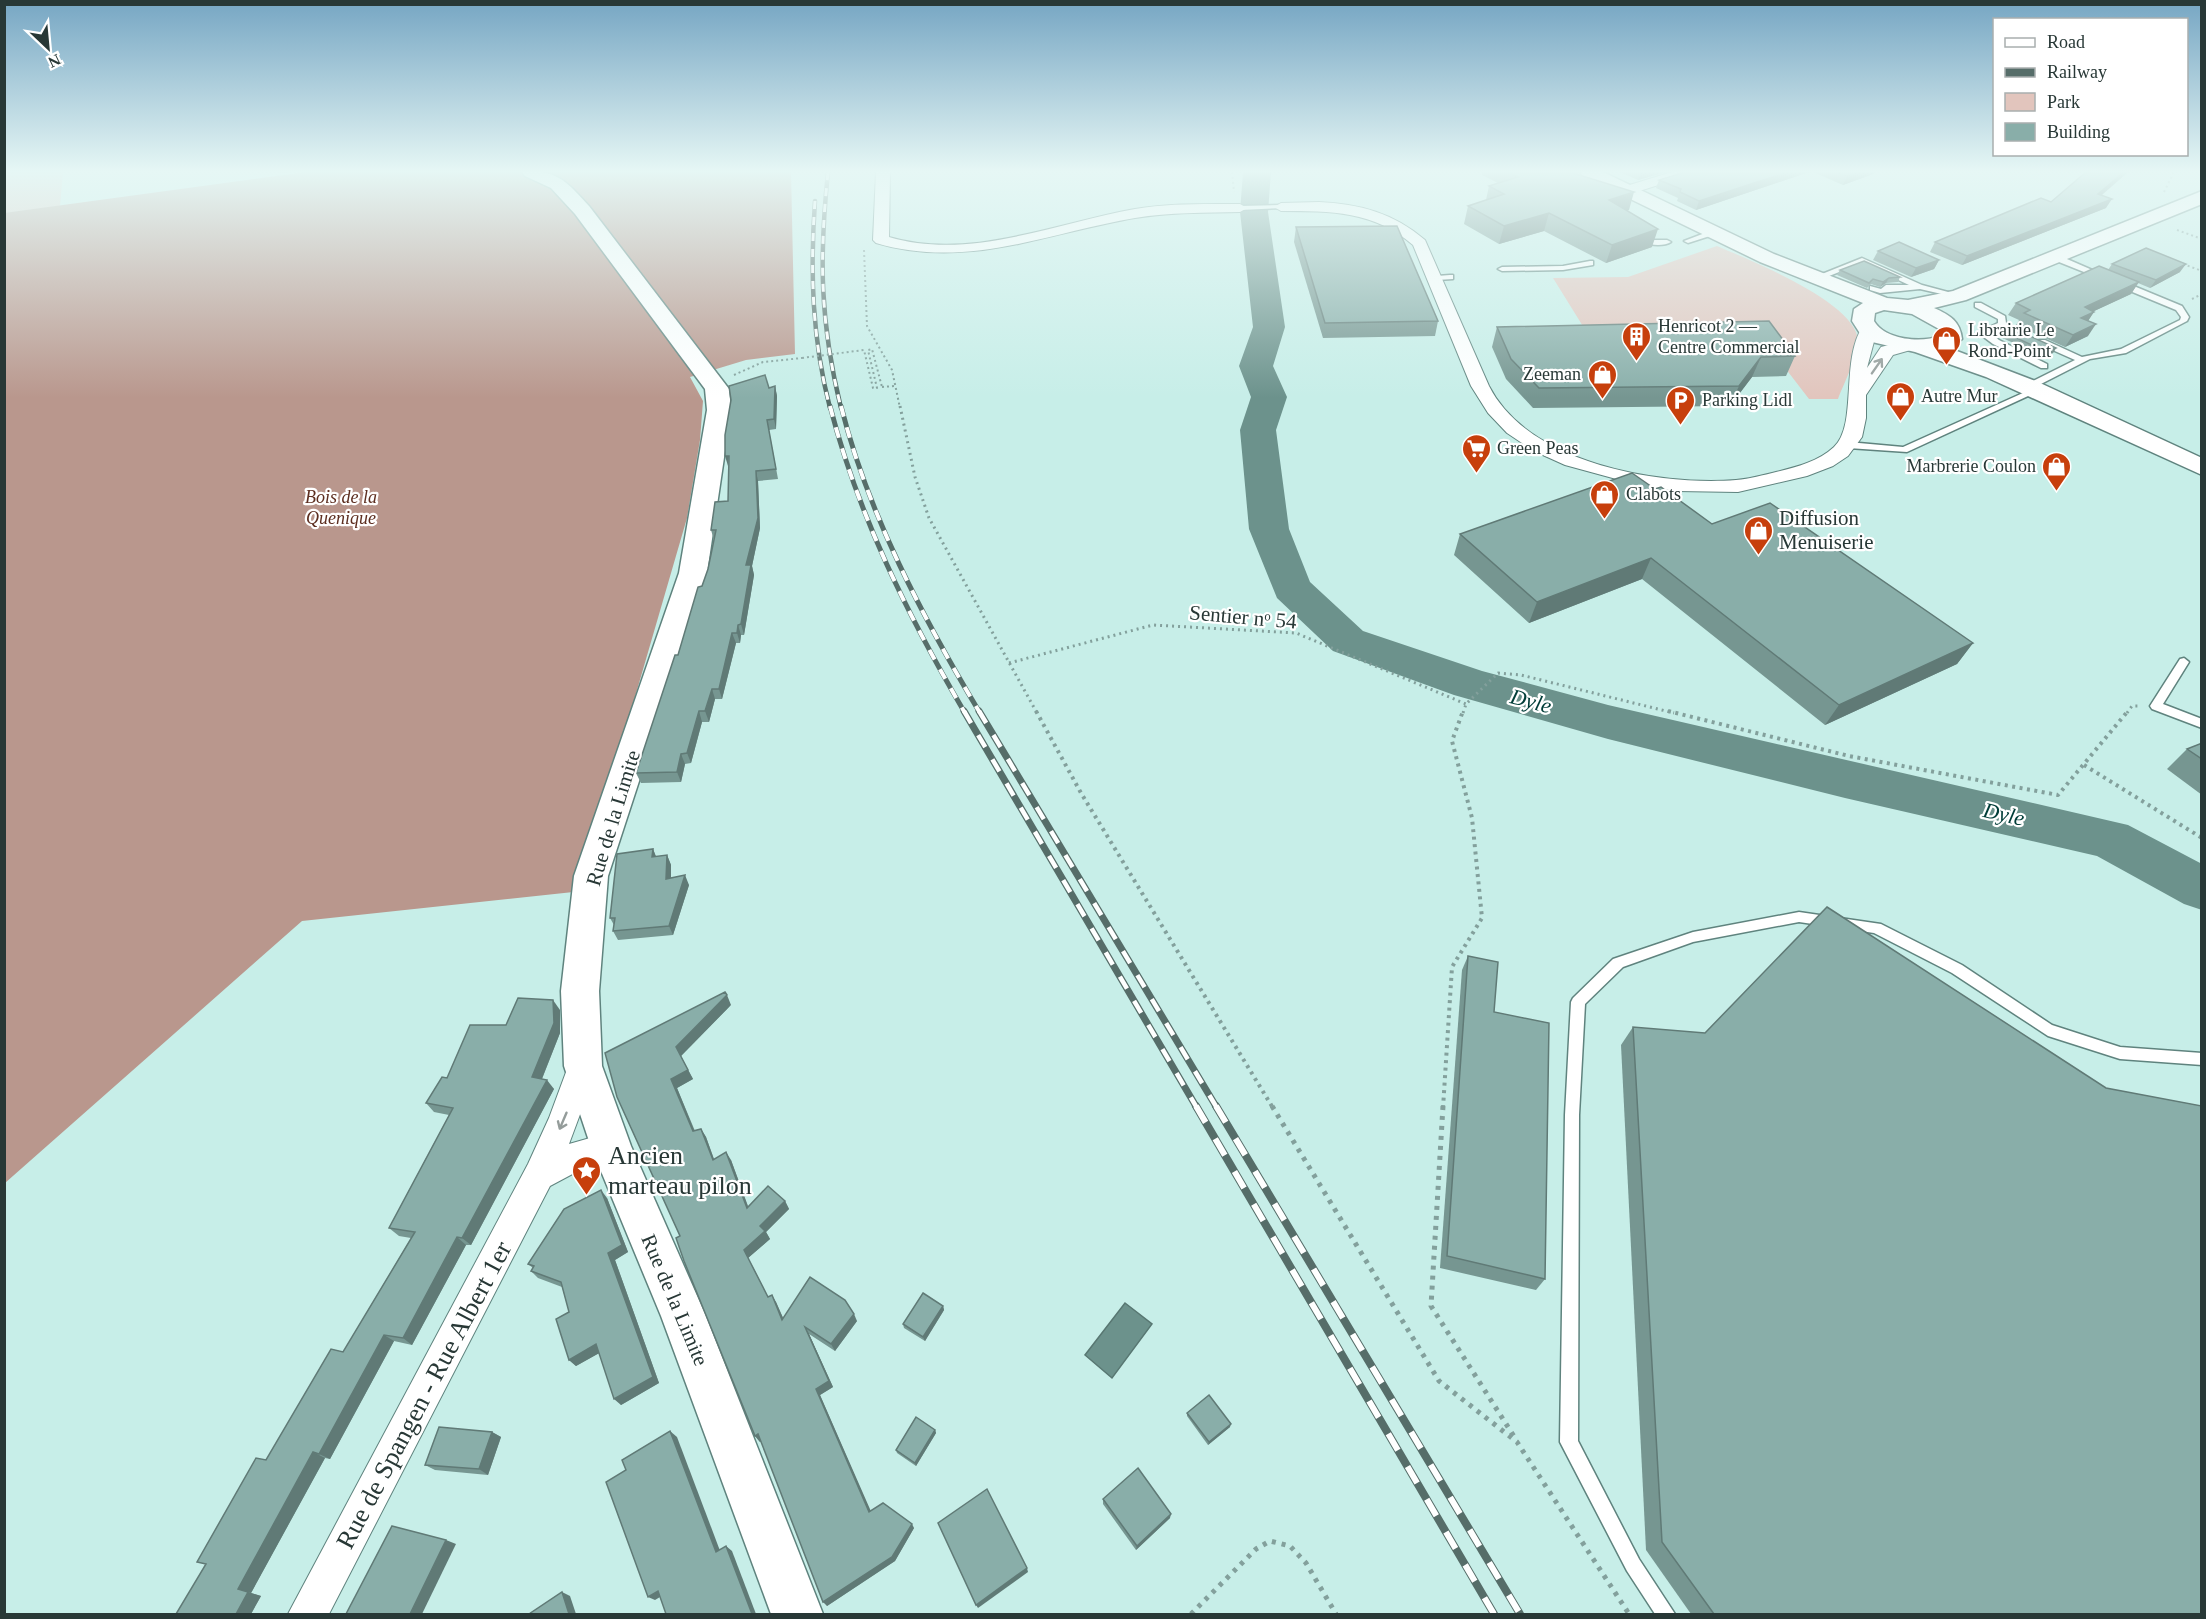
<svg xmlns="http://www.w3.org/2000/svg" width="2206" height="1619" font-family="Georgia,serif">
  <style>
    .green { fill: #e2c5bd }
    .forest { fill: #b9978d }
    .water { fill: #6c928c; stroke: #587772; stroke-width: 1.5 }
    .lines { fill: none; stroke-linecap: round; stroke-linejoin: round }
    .river { fill: #6c928c; fill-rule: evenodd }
    .lane-casing { stroke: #5f837e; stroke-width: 3 }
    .street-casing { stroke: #5f837e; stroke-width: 2 }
    .secondary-casing { stroke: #5f837e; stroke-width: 3 }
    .path-far3 { stroke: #83a09c; stroke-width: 2; stroke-dasharray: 2 3; stroke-linecap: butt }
    .path-far2 { stroke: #83a09c; stroke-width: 3; stroke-dasharray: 2 4; stroke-linecap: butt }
    .path-far1 { stroke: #83a09c; stroke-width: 4; stroke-dasharray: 3 4.5; stroke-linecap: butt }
    .path { stroke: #83a09c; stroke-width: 5; stroke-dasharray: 4 6; stroke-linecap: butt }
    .lane { fill: #fff; fill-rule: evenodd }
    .street { fill: #fff; fill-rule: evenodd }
    .secondary { fill: #fff; fill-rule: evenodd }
    .rail-far3-casing { stroke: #566d69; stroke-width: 4.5 }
    .rail-far2-casing { stroke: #566d69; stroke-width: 5 }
    .rail-far1-casing { stroke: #566d69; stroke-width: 7 }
    .rail-casing { stroke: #566d69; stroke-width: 8 }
    .rail-far3 { stroke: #fff; stroke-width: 3; stroke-dasharray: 8; stroke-linecap: butt }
    .rail-far2 { stroke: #fff; stroke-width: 4; stroke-dasharray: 11; stroke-linecap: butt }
    .rail-far1 { stroke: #fff; stroke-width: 4.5; stroke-dasharray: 14; stroke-linecap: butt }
    .rail { stroke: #fff; stroke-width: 6; stroke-dasharray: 19; stroke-linecap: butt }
    .path-bridge { stroke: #83a09c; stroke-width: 2; stroke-dasharray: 2 3; stroke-linecap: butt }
    .wall { fill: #769691 }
    .shaded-wall { fill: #607a76 }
    .building { fill: #89aea9; stroke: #607a76; stroke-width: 1.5 }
    .oneway { stroke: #949c9a }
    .labels { text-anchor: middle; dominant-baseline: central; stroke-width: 4.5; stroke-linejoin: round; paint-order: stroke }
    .far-poi-label { font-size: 18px; fill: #283836; stroke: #fff; text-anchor: start }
    .far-park-label { font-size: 18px; font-style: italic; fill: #5d2e20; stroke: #fff }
    .poi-label { font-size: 21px; fill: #283836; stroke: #fff; text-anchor: start }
    .street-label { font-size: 21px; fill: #283836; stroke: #fff }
    .water-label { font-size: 22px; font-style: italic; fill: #003d38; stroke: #fff }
    .near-poi-label { font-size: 26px; fill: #283836; stroke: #fff; text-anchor: start }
    .near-street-label { font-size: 26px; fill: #283836; stroke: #fff }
  </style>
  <rect width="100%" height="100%" fill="#c7eee8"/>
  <!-- green -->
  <g class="green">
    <path d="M 4,172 L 63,172 L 60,206 L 5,213 Z"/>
    <path d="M 1717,246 C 1749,260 1859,303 1858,342 C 1858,356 1843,385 1838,399 L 1809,399 L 1765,342 L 1589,336 L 1553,278 L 1628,277 Z"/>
  </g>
  <!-- forest -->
  <path class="forest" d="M 306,172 L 791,172 L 795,354 L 746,360 L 690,377 L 703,401 L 700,440 L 687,518 L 628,721 L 592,890 L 302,921 L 5,1183 L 4,213 Z"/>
  <!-- water -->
  <path class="water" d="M 1125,1303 L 1152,1324 L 1112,1378 L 1085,1355 Z"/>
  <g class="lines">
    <!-- river -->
    <path class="river" d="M 1243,172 L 1271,172 L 1268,212 L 1285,327 L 1273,366 L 1287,397 L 1276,430 L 1289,529 L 1310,582 L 1363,631 L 1482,671 L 1608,705 L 2128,825 L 2202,864 L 2202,910 L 2184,904 L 2097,856 L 1845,798 L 1608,739 L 1454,695 L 1333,651 L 1277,598 L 1249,529 L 1240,430 L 1251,397 L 1239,366 L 1253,327 L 1240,212 Z"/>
    <defs>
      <g id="lane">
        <path d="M 1281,205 L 1284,207 L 1283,208 L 1240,210 L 1237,208 L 1240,206 Z"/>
        <path d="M 1713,230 L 1717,232 L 1716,234 L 1688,243 L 1684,241 Z"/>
        <path d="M 1646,240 L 1667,240 L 1671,242 C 1665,246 1651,246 1645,242 Z"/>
        <path d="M 2054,256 L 2060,256 L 2106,276 L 2099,278 L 2054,260 Z"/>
        <path d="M 1862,258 L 1922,285 L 1963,296 L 1959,298 L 1920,289 L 1880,293 L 1870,290 L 1870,286 L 1881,289 L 1886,285 L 1909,285 L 1862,263 L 1819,280 L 1812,278 Z"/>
        <path d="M 1590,261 L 1593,261 L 1593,265 L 1563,270 L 1502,271 L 1498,269 L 1502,267 L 1563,266 Z"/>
        <path d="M 1450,275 L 1453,275 L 1453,279 L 1437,280 L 1433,278 L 1437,276 Z"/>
        <path d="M 2118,282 L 2124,282 L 2182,306 L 2189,317 L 2187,321 L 2126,353 L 2090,359 L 2039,385 L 2033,385 L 2033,381 L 2075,360 L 2039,344 L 2039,340 L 2045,340 L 2082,357 L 2121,349 L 2180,320 L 2181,317 L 2176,310 L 2118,286 Z"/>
        <path d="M 1975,303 L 1981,303 L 2005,316 L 2006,323 L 2025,333 L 2018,335 L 2002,327 L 1990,333 L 1999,340 L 2047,364 L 2047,368 L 2041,368 L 1993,344 L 1981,335 L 1981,331 L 1998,323 L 1998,319 L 1975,307 Z"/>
        <path d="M 2034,388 L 2041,390 L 1907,452 L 1848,448 L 1844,445 L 1848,442 L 1903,447 Z"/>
        <path d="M 2184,658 L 2189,662 L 2163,704 L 2202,719 L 2202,728 L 2152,709 L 2150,706 L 2180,659 Z"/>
        <path d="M 1799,912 L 1881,924 L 1962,965 L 2052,1025 L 2120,1047 L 2202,1053 L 2202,1065 L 2120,1059 L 2048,1036 L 1952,973 L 1874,933 L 1799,922 L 1693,942 L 1623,967 L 1585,1004 L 1579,1115 L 1578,1441 L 1639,1559 L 1675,1614 L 1655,1614 L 1627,1571 L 1560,1442 L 1565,1115 L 1571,1002 L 1573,998 L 1613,959 L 1693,932 Z"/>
      </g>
      <g id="street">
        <path d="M 876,172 L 890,172 L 889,237 C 970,261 1056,223 1135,209 C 1170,203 1205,204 1240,204 L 1247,208 L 1240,212 C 1205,213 1170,212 1135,218 C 1047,233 966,270 876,243 L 873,240 Z"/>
        <path d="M 1672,172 L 1692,172 L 1690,175 L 1633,193 L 1623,193 L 1621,190 L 1623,187 Z"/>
        <path d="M 1319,202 C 1360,204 1394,213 1425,240 L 1489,386 C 1528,463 1657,486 1736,480 C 1750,479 1763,475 1776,472 C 1796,467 1818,462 1834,447 C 1858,425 1840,360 1863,326 L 1875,326 L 1877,330 L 1867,368 L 1881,347 L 1908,340 L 1917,345 L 1914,349 L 1893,355 L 1866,395 L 1866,418 L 1862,437 L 1848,456 L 1833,466 L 1807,476 L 1738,492 L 1677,491 L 1642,486 L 1565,465 L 1534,451 L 1507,433 L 1488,413 L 1471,386 L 1413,245 C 1374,211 1331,211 1281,211 L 1274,207 L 1281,203 Z"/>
        <path d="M 583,1052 L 594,1056 L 598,1066 L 569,1144 L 611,1132 L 622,1136 L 627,1147 L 622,1158 L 580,1170 L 550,1186 L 329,1614 L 288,1614 L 528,1164 L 549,1118 L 572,1056 Z"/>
      </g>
      <g id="secondary">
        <path d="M 522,172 C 557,169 567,182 589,206 L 729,389 L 731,410 L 707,573 L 608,876 L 599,991 L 602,1066 L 631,1146 L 705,1314 L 823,1614 L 771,1614 L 661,1316 L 591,1147 L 564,1066 L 561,991 L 574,876 L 679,573 L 707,410 L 705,389 L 575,214 L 551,188 L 525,176 Z"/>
        <path d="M 1580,172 L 1603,172 L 1774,254 L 1887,298 L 1908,300 L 1953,291 L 2202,191 L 2202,204 L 1966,300 L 1934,308 C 1950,315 1960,321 1962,339 L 1949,348 L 2038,382 L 2202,458 L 2202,475 L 1986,377 L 1915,352 L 1872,342 L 1861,335 L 1852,321 L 1854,309 L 1863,303 L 1760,262 L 1583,176 ZM 1884,310 L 1912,314 L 1939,329 L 1940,336 C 1921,343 1885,340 1874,321 L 1875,313 Z"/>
      </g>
    </defs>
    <!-- lane casing -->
    <use href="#lane" class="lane-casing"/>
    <!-- street casing -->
    <use href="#street" class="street-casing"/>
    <!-- secondary casing -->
    <use href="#secondary" class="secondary-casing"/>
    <!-- path-far3 -->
    <g class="path-far3">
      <path d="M 1232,172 L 1234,192"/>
      <path d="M 2164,192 L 2174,172"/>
      <path d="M 2177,230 L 2202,239"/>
      <path d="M 864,250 L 867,326 L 892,370 L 900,408"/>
      <path d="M 2183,264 L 2202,271"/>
      <path d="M 2192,299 L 2202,294"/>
      <path d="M 734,375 L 763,362 L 802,358"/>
      <path d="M 882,387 L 895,386"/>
    </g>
    <!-- path-far2 -->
    <g class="path-far2">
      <path d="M 900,406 L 915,477 L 929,518 L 1037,713"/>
      <path d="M 1009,663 L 1153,625 L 1296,633 L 1466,704"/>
      <path d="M 1463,713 L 1466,704 L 1498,673 L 1521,675 L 1674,713"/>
      <path d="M 2127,713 L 2132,706 L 2140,706"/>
    </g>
    <!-- path-far1 -->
    <g class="path-far1">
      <path d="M 1036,711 L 1081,793 L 1273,1108"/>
      <path d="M 1668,711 L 1849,756 L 2058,795 L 2128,711"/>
      <path d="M 2084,765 L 2202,838"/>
      <path d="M 1443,1108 L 1452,967 L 1482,918 L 1472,818 L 1452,741 L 1463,711"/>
    </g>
    <!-- path -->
    <g class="path">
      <path d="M 1272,1106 L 1439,1381 L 1517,1442 L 1629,1614"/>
      <path d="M 1443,1106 L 1431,1306 L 1515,1438"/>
      <path d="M 1191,1614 L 1256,1549 L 1270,1541 L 1290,1546 L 1306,1563 L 1336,1614"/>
    </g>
    <!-- lane -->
    <use href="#lane" class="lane"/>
    <!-- street -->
    <use href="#street" class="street"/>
    <!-- secondary -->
    <use href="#secondary" class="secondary"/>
    <defs>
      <g id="rail-far3">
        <path d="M 828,172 C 819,259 820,322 841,408"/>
        <path d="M 815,201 C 810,272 812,339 830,408"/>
      </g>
      <g id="rail-far2">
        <path d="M 830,406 C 858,515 908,616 965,713"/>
        <path d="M 841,406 C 868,514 923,618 980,713"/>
      </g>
      <g id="rail-far1">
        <path d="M 964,711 L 1197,1108"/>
        <path d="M 979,711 L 1217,1108"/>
      </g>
      <g id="rail">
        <path d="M 1196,1106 L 1494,1614"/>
        <path d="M 1216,1106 L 1520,1614"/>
      </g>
    </defs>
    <!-- rail-far3 casing -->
    <use href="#rail-far3" class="rail-far3-casing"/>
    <!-- rail-far2 casing -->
    <use href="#rail-far2" class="rail-far2-casing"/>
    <!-- rail-far1 casing -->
    <use href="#rail-far1" class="rail-far1-casing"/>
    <!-- rail casing -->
    <use href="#rail" class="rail-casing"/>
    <!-- rail-far3 -->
    <use href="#rail-far3" class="rail-far3"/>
    <!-- rail-far2 -->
    <use href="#rail-far2" class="rail-far2"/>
    <!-- rail-far1 -->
    <use href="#rail-far1" class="rail-far1"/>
    <!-- rail -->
    <use href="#rail" class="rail"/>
    <!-- path-bridge -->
    <path class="path-bridge" d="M 802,358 L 864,350 L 873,388 L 877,388 L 868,350 L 872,349 L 882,387"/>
  </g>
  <!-- wall -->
  <g class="wall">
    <path d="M 1482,172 L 1570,172 L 1629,210 L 1627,210 L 1652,247 L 1606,263 L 1544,231 L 1499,244 L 1464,224 L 1468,206 L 1486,200 L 1489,186 L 1498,183 L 1482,175 Z"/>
    <path d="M 1620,172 L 1666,172 L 1638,180 Z"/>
    <path d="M 1685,172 L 1809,172 L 1696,210 L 1677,201 L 1678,198 L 1656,188 L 1659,180 Z"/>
    <path d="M 1813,172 L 1874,172 L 1873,174 L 1843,185 Z"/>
    <path d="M 2127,173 L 2102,195 L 2106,208 L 1962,265 L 1930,252 L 1935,242 L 2051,202 Z"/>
    <path d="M 1296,227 L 1438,321 L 1435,336 L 1323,338 L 1294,242 Z"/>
    <path d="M 1878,251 L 1939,260 L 1934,269 L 1911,277 L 1873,260 Z"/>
    <path d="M 2112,264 L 2180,272 L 2150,288 L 2138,283 L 2131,294 L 2094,311 L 2088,321 L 2088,336 L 2065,347 L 2016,325 L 2019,320 L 2008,315 L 2016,303 L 2108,270 Z"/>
    <path d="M 1840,270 L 1900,277 L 1898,282 L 1886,283 L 1880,287 L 1871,284 L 1867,288 L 1837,275 Z"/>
    <path d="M 1497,327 L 1795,356 L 1786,376 L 1752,377 L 1730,406 L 1533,408 L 1506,379 L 1492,347 Z"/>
    <path d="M 1999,330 L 2056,348 L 2053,353 L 2044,357 L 1996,335 Z"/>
    <path d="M 775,386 L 777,396 L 776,429 L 769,430 L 778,479 L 758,481 L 760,528 L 752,566 L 754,575 L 744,635 L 741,635 L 740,643 L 736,643 L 722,699 L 715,699 L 709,722 L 702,722 L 691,763 L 685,764 L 681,782 L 641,783 L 636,773 L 708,569 L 714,540 L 711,530 L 728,501 L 769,388 Z"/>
    <path d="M 1655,489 L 1712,524 L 1973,643 L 1957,664 L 1825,725 L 1642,579 L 1529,623 L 1454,555 L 1460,534 Z"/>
    <path d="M 2202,743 L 2202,795 L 2167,769 L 2187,749 Z"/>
    <path d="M 653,849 L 656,857 L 667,855 L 671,865 L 671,878 L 689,885 L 673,935 L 618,940 L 613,931 L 614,925 L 610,918 Z"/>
    <path d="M 1468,956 L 1494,1012 L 1545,1279 L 1536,1290 L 1440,1268 L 1462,970 Z"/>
    <path d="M 731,1005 L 681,1056 L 693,1079 L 677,1088 L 695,1131 L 701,1129 L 706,1137 L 714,1159 L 731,1160 L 748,1206 L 785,1201 L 789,1209 L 766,1232 L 770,1239 L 748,1258 L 768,1297 L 776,1302 L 783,1318 L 857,1321 L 835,1351 L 809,1334 L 833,1387 L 820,1395 L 870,1511 L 914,1528 L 895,1561 L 827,1606 L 761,1441 L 760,1442 L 755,1436 L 680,1236 L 617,1097 Z"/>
    <path d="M 560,1010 L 560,1033 L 542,1079 L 554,1089 L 471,1245 L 466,1245 L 412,1345 L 394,1341 L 330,1459 L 325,1458 L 251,1593 L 261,1596 L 251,1614 L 206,1564 L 197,1562 L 266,1460 L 343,1352 L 411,1238 L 399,1236 L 389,1228 L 449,1115 L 434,1112 L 426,1103 L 447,1078 L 506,1025 Z"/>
    <path d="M 1633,1027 L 2106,1088 L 2202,1614 L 1691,1614 L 1646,1550 L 1621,1045 Z"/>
    <path d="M 607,1198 L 628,1252 L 615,1260 L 659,1383 L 621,1405 L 599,1353 L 576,1366 L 569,1360 L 569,1312 L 562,1287 L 538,1278 L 531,1271 L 533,1268 L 528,1264 Z"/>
    <path d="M 943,1306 L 944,1310 L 925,1341 L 904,1328 L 903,1324 Z"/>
    <path d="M 1187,1413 L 1230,1427 L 1208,1445 L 1187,1416 Z"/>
    <path d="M 935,1430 L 936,1433 L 916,1466 L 897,1453 L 896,1450 Z"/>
    <path d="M 492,1432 L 501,1437 L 488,1475 L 435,1470 L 425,1465 Z"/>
    <path d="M 1103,1499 L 1170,1518 L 1136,1550 L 1103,1504 Z"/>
  </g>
  <!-- shaded-wall -->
  <g class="shaded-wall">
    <path d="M 278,172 L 291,172 L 279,173 Z"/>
    <path d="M 1641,172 L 1666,172 L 1638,180 Z"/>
    <path d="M 1788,172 L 1809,172 L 1696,210 L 1699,201 Z"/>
    <path d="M 1861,172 L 1874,172 L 1873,174 L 1843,185 L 1847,176 Z"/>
    <path d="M 2124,172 L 2128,172 L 2092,203 L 2098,194 Z"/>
    <path d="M 1634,192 L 1629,210 L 1603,218 L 1609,200 Z"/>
    <path d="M 2112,199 L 2106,208 L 1962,265 L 1967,256 Z"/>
    <path d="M 1549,213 L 1544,231 L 1499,244 L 1504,226 Z"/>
    <path d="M 1658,229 L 1652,247 L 1606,263 L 1612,245 Z"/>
    <path d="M 1939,260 L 1934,269 L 1911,277 L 1916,268 Z"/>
    <path d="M 2186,264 L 2180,272 L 2150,288 L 2156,280 Z"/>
    <path d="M 1889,278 L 1886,283 L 1880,287 L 1883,282 Z"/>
    <path d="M 2139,282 L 2131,294 L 2077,319 L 2085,307 Z"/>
    <path d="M 2094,312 L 2086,324 L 2081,318 Z"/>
    <path d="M 2096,324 L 2088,336 L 2065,347 L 2073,335 Z"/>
    <path d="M 2056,348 L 2053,353 L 2044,357 L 2047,352 Z"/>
    <path d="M 1761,357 L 1752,377 L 1730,406 L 1739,386 Z"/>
    <path d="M 775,386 L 777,396 L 776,429 L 774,419 Z"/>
    <path d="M 725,456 L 729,456 L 728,466 Z"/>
    <path d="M 756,471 L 758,481 L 760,528 L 752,566 L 754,575 L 744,635 L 741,624 Z"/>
    <path d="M 1651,558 L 1642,579 L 1529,623 L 1537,602 Z"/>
    <path d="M 738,625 L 741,635 L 740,643 L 737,633 Z"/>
    <path d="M 732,633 L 736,643 L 722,699 L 719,689 Z"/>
    <path d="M 1973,643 L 1957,664 L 1825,725 L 1839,705 Z"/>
    <path d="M 712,689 L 715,699 L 709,722 L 705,711 Z"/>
    <path d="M 699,711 L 702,722 L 691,763 L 687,753 Z"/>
    <path d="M 681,754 L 685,764 L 681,782 L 677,772 Z"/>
    <path d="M 653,849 L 657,859 L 652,857 Z"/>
    <path d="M 667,855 L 671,865 L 671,889 L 666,879 Z"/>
    <path d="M 685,875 L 689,885 L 673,935 L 669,926 Z"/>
    <path d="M 727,995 L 731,1005 L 681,1056 L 676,1047 Z"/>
    <path d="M 553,1000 L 560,1010 L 560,1033 L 539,1086 L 532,1077 Z"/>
    <path d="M 688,1070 L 693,1079 L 677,1088 L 698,1140 L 693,1131 L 671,1079 Z"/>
    <path d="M 547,1080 L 554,1089 L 471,1245 L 462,1238 Z"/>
    <path d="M 701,1129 L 706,1137 L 717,1168 L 713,1160 Z"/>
    <path d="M 726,1152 L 731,1160 L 751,1215 L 747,1208 Z"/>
    <path d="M 601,1190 L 607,1198 L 628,1252 L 615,1260 L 659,1383 L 621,1405 L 614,1399 L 608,1253 Z"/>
    <path d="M 785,1201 L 789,1209 L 766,1232 L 770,1239 L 748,1258 L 772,1304 L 744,1250 L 760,1226 Z"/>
    <path d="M 457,1237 L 466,1245 L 412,1345 L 403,1338 Z"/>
    <path d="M 772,1295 L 776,1302 L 787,1327 L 782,1320 Z"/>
    <path d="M 943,1306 L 944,1310 L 925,1341 L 923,1337 Z"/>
    <path d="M 854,1314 L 857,1321 L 835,1351 L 831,1344 Z"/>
    <path d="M 805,1327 L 809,1334 L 833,1387 L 820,1395 L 873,1516 L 869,1512 L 816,1389 Z"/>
    <path d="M 384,1335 L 394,1341 L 330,1459 L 319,1454 Z"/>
    <path d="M 596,1344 L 603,1351 L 576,1366 L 569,1360 Z"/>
    <path d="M 1231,1424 L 1230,1427 L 1208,1445 L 1209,1442 Z"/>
    <path d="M 935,1430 L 936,1433 L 916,1466 L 915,1463 Z"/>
    <path d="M 670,1431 L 677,1437 L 722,1556 L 716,1552 Z"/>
    <path d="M 492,1432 L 501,1437 L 488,1475 L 479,1469 Z"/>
    <path d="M 758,1434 L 763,1440 L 760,1442 L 755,1436 Z"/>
    <path d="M 313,1452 L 325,1458 L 251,1593 L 238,1589 Z"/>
    <path d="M 1171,1514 L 1170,1518 L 1136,1550 L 1137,1546 Z"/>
    <path d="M 912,1524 L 914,1528 L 895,1561 L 827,1606 L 823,1602 Z"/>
    <path d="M 446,1540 L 456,1544 L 422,1614 L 410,1614 Z"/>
    <path d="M 726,1546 L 732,1551 L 756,1614 L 752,1614 Z"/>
    <path d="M 1027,1568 L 1028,1572 L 978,1608 L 976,1605 Z"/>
    <path d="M 658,1591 L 665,1594 L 655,1600 L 648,1597 Z"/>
    <path d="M 248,1592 L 261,1596 L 251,1614 L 236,1614 Z"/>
    <path d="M 562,1592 L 570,1596 L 576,1614 L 569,1614 Z"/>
  </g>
  <!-- building -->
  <g class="building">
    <path d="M 1514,172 L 1570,172 L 1634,192 L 1609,200 L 1658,229 L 1612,245 L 1549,213 L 1504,226 L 1468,206 L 1504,194 L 1489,186 L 1518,177 L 1509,173 Z"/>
    <path d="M 1685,172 L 1788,172 L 1699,201 L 1680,192 L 1681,189 L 1659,180 Z"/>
    <path d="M 1836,172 L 1861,172 L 1847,176 Z"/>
    <path d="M 2086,172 L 2124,172 L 2098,194 L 2112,199 L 1967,256 L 1935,242 L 2041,198 L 2051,202 Z"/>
    <path d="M 1397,226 L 1438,321 L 1325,323 L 1296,227 Z"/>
    <path d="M 1899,242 L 1939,260 L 1916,268 L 1878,251 Z"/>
    <path d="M 2146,248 L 2186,264 L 2156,280 L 2112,264 Z"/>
    <path d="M 1864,261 L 1900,277 L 1889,278 L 1883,282 L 1873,279 L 1869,283 L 1840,270 Z"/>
    <path d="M 2099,266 L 2139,282 L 2085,307 L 2094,312 L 2081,318 L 2096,324 L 2073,335 L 2024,313 L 2030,310 L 2016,303 Z"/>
    <path d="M 1769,321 L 1795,356 L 1761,357 L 1739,386 L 1539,388 L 1511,359 L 1497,327 Z"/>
    <path d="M 2008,326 L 2056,348 L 2047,352 L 1999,330 Z"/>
    <path d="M 765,375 L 769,388 L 775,386 L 774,419 L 767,420 L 776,469 L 756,471 L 758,518 L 746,565 L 751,565 L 741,624 L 738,625 L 737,633 L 732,633 L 719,689 L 712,689 L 705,711 L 699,711 L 687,753 L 681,754 L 677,772 L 636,773 L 675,655 L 678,655 L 698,587 L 702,586 L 708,569 L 716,530 L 711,530 L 715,502 L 728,501 L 729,456 L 725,456 L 725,435 L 731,400 L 729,386 Z"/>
    <path d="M 1632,473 L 1655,489 L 1661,487 L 1712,524 L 1770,503 L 1973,643 L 1839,705 L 1651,558 L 1537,602 L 1460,534 Z"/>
    <path d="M 2202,743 L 2202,759 L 2187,749 Z"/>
    <path d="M 653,849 L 652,857 L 667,855 L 666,879 L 685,875 L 669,926 L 613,931 L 615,918 L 610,918 L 617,854 Z"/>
    <path d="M 1827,907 L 2106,1088 L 2202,1106 L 2202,1614 L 1714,1614 L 1662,1542 L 1633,1027 L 1705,1033 Z"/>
    <path d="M 1468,956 L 1498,962 L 1494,1012 L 1549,1023 L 1545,1279 L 1447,1256 Z"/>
    <path d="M 725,992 L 727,995 L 676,1047 L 688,1070 L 671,1079 L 693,1131 L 701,1129 L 713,1160 L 726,1152 L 747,1208 L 768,1186 L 785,1201 L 760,1226 L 765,1231 L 744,1250 L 768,1297 L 772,1295 L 782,1320 L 810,1277 L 845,1300 L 854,1314 L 831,1344 L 805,1327 L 829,1381 L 816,1389 L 869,1512 L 883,1503 L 912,1524 L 892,1557 L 823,1602 L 758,1434 L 755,1436 L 684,1261 L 676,1238 L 680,1236 L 617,1097 L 605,1053 Z"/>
    <path d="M 518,998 L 553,1000 L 554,1023 L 532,1077 L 547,1080 L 462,1238 L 457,1237 L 403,1338 L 384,1335 L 319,1454 L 313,1452 L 238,1589 L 248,1592 L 236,1614 L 176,1614 L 206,1564 L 197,1562 L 256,1458 L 266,1460 L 331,1349 L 343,1352 L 415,1232 L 389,1228 L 453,1108 L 426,1103 L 442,1077 L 447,1078 L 470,1025 L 506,1025 Z"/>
    <path d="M 601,1190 L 622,1245 L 608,1253 L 653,1377 L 614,1399 L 596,1344 L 569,1360 L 556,1319 L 569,1312 L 561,1282 L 531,1271 L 534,1266 L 528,1264 L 564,1209 Z"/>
    <path d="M 923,1293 L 943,1306 L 923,1337 L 903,1324 Z"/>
    <path d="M 1209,1395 L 1231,1424 L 1209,1442 L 1187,1413 Z"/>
    <path d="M 916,1417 L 935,1430 L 915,1463 L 896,1450 Z"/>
    <path d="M 439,1427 L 492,1432 L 479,1469 L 425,1465 Z"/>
    <path d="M 670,1431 L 716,1552 L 726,1546 L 752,1614 L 666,1614 L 658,1591 L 648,1597 L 606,1482 L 626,1470 L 622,1460 Z"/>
    <path d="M 1138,1468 L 1171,1514 L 1137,1546 L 1103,1499 Z"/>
    <path d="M 987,1489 L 1027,1568 L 976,1605 L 938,1523 Z"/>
    <path d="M 392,1526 L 446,1540 L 410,1614 L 346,1614 Z"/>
    <path d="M 562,1592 L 569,1614 L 529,1614 Z"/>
  </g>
  <!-- one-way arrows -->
  <defs><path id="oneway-shaft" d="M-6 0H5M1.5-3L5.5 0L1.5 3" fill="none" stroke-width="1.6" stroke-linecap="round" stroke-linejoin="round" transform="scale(1.5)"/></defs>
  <g class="oneway">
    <use href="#oneway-shaft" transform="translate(1877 366) rotate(-55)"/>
    <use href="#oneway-shaft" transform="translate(563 1121) rotate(113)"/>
  </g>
  <!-- sky -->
  <linearGradient id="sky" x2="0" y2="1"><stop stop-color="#76a6c3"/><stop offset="0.43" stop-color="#e6f7f5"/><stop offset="1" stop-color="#e6f7f5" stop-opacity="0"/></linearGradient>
  <rect width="2206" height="398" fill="url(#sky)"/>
  <!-- icons -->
  <defs>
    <symbol id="building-pin" viewBox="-11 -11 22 30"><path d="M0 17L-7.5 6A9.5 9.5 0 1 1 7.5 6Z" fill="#c73f0c" stroke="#fff"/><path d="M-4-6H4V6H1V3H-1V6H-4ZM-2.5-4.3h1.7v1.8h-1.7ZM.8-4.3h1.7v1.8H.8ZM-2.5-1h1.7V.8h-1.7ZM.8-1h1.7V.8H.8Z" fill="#fff"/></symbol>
    <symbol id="shop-pin" viewBox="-11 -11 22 30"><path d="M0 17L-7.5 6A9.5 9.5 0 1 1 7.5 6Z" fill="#c73f0c" stroke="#fff"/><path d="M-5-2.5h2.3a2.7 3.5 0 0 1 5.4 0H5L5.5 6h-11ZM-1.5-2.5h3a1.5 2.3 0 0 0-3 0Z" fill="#fff"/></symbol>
    <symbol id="parking-pin" viewBox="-11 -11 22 30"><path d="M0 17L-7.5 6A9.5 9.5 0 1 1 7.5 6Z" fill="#c73f0c" stroke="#fff"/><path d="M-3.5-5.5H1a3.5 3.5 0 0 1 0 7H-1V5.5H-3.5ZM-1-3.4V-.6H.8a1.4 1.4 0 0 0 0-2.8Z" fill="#fff"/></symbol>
    <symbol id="supermarket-pin" viewBox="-11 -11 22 30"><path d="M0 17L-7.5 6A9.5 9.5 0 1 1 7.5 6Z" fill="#c73f0c" stroke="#fff"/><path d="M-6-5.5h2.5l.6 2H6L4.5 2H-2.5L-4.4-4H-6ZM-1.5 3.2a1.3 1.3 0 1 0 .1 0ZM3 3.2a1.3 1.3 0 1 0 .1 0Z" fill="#fff"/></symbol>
    <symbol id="sight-pin" viewBox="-11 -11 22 30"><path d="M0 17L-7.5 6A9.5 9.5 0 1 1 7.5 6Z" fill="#c73f0c" stroke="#fff"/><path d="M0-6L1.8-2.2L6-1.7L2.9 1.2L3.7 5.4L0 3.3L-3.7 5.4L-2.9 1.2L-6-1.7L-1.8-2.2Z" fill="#fff"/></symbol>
  </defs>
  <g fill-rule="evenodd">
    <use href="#building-pin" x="1620" y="320" width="33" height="45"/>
    <use href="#shop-pin" x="1930" y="324" width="33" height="45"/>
    <use href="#shop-pin" x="1586" y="358" width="33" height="45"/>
    <use href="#shop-pin" x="1884" y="380" width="33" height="45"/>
    <use href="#parking-pin" x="1664" y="384" width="33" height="45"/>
    <use href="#supermarket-pin" x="1460" y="432" width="33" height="45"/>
    <use href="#shop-pin" x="2040" y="450" width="33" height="45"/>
    <use href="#shop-pin" x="1588" y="478" width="33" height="45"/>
    <use href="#shop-pin" x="1742" y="514" width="33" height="45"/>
    <use href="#sight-pin" x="570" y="1154" width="33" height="45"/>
  </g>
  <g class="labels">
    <!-- far-poi labels -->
    <g class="far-poi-label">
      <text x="1658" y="326">Henricot 2 —<tspan x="1658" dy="21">Centre Commercial</tspan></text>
      <text x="1968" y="330">Librairie Le<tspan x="1968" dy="21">Rond-Point</tspan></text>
      <text x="1581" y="374" text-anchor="end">Zeeman</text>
      <text x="1921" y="396">Autre Mur</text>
      <text x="1702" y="400">Parking Lidl</text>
      <text x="1497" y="448">Green Peas</text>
      <text x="2036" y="466" text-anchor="end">Marbrerie Coulon</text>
      <text x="1626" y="494">Clabots</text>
    </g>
    <!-- far-park labels -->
    <g class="far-park-label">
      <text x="341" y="497">Bois de la<tspan x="341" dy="21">Quenique</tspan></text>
    </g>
    <!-- poi labels -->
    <g class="poi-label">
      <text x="1779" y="518">Diffusion<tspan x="1779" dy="24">Menuiserie</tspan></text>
    </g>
    <!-- street labels -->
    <g class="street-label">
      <text transform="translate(1243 617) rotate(5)">Sentier nᵒ 54</text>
      <text transform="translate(613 818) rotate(-73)">Rue de la Limite</text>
      <text transform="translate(675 1300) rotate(67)">Rue de la Limite</text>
    </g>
    <!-- water labels -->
    <g class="water-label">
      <text transform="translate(1531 701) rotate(15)">Dyle</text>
      <text transform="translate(2004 814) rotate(13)">Dyle</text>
    </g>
    <!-- near-poi labels -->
    <g class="near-poi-label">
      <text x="608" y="1155">Ancien<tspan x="608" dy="30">marteau pilon</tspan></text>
    </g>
    <!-- near-street labels -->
    <g class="near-street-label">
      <text transform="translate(424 1395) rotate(-62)">Rue de Spangen - Rue Albert 1er</text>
    </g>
  </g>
  <!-- border -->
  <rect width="2206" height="1619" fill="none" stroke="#283836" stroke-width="12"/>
  <!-- legend -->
  <rect x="1993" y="18" width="195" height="138" fill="#ffffff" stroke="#a9afaf" stroke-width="1.5"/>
  <rect x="2005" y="38" width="30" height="9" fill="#ffffff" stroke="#a9afaf" stroke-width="1.5"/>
  <text x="2047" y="48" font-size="18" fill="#283836">Road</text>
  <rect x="2005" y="68" width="30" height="9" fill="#566d69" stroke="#a9afaf" stroke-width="1.5"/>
  <text x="2047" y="78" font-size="18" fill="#283836">Railway</text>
  <rect x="2005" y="93" width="30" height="18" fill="#e2c5bd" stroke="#a9afaf" stroke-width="1.5"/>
  <text x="2047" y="108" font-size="18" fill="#283836">Park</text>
  <rect x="2005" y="123" width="30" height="18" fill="#89aea9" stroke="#a9afaf" stroke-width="1.5"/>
  <text x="2047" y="138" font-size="18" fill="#283836">Building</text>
  <!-- north arrow -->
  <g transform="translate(48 48) rotate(154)" stroke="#ffffff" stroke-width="4.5" paint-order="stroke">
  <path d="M0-4.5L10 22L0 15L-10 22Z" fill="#283836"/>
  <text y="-9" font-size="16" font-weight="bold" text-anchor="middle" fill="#283836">N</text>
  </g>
</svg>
